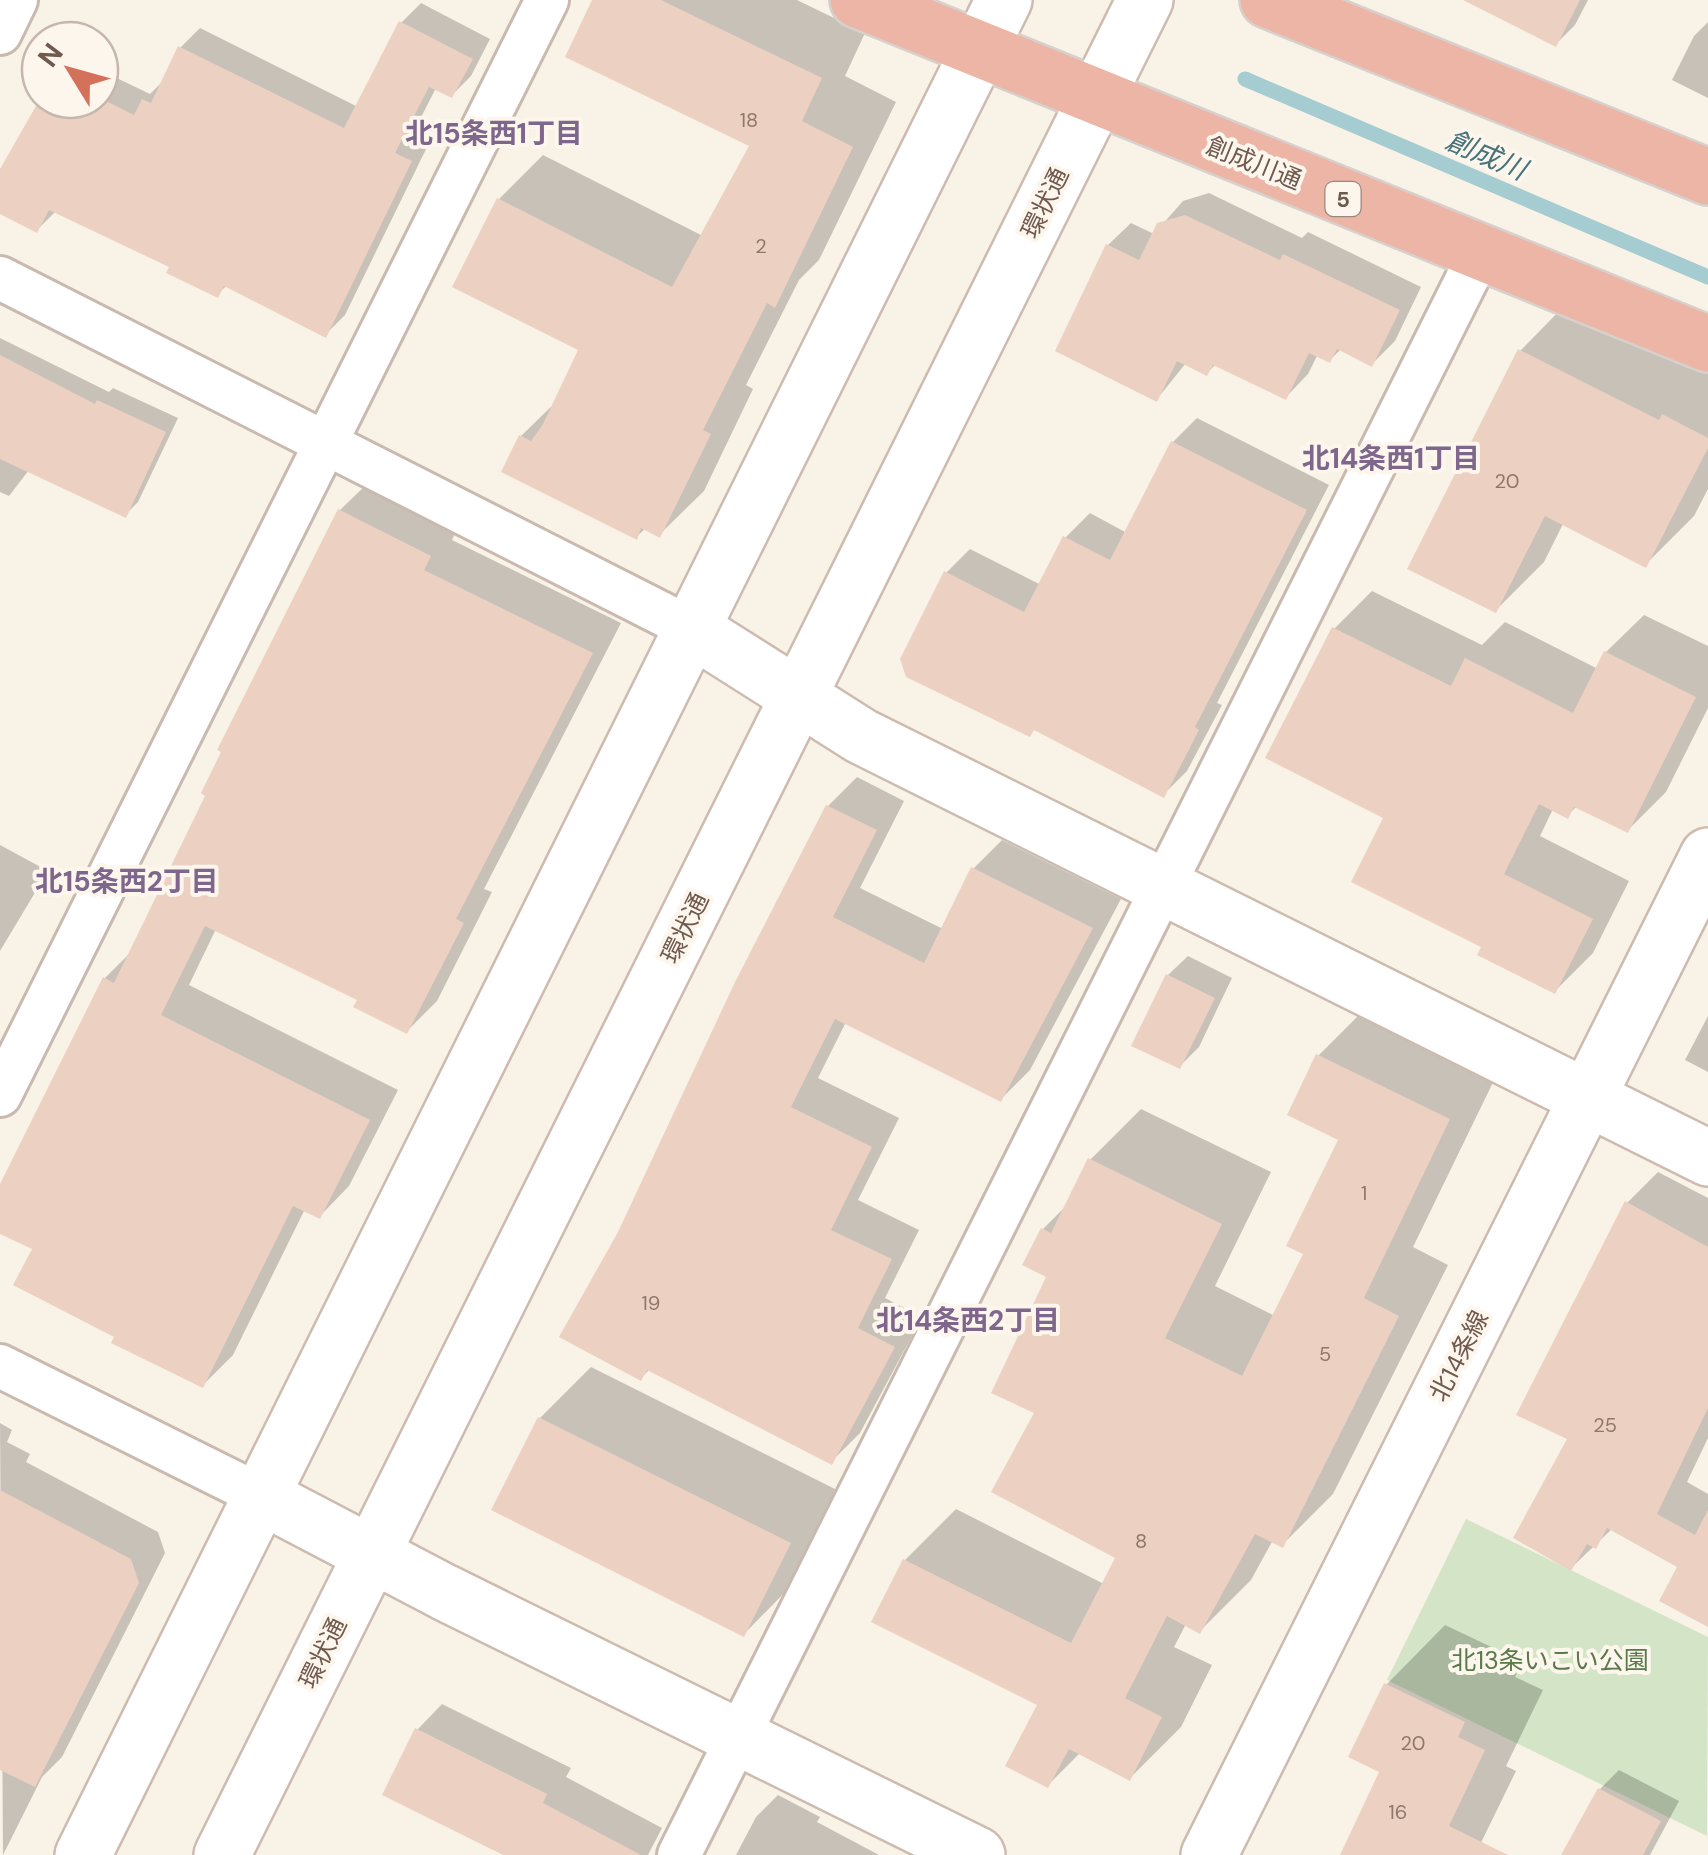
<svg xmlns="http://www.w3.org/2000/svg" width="1708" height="1855" font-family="'DM Sans','Noto Sans JP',sans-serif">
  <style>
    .green { fill: #d4e5c7 }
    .shadow { fill: #0003 }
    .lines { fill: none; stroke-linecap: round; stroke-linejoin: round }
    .stream { stroke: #a5ccd1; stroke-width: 15 }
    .building { fill: #ecd1c2 }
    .street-casing { stroke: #cab9ae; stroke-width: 48 }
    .secondary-casing { stroke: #cebbaf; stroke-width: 60 }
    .highway-casing { stroke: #d7d1cd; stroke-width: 60 }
    .street { stroke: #fff; stroke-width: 42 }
    .secondary { stroke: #fff; stroke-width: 55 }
    .highway { stroke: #ecb5a5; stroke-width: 55 }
    .labels { text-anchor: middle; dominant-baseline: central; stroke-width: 8; stroke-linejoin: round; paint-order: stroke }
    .number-label { font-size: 20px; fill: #8f776b }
    .shield { fill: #fdf6ed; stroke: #9a887e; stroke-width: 2.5 }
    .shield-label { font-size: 22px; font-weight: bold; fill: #70594e }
    .street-label { font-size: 25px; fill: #70594e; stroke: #fdf6ed }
    .park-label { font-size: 25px; fill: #5a7a4b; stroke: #fdf6ed }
    .neighbourhood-label { font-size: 28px; font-weight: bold; fill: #7e668c; stroke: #fdf6ed }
    .water-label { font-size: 28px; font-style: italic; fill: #47737a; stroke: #fdf6ed }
  </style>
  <rect width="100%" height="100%" fill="#f9f2e7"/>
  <!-- green -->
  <path class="green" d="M 1466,1519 L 1708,1637 L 1707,1836 L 1387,1680 Z"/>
  <!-- shadow -->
  <g class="shadow">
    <path d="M 595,0 L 797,0 L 865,33 L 845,76 L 896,102 L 819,260 L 799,280 L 746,385 L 753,389 L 704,491 L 659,535 L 646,528 L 636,537 L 521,436 L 558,400 L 582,349 L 499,199 L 543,155 L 701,235 L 752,145 Z"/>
    <path d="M 1505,0 L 1588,0 L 1575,25 L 1556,44 Z"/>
    <path d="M 421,3 L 490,39 L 471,76 L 452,95 L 436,88 L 413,133 L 430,141 L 345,315 L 325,335 L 227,285 L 217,295 L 173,266 L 56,211 L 37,230 L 0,211 L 0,175 L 100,100 L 100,70 L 150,94 L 163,81 L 180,48 L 200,28 L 358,107 L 401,23 Z"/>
    <path d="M 1708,22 L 1708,98 L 1672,80 L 1694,36 Z"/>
    <path d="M 1209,193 L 1302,238 L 1308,232 L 1421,287 L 1395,341 L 1372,364 L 1341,349 L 1330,360 L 1318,354 L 1308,374 L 1286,397 L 1216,364 L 1207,373 L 1186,363 L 1157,399 L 1108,245 L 1131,223 L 1154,234 L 1183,201 Z"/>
    <path d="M 1568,302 L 1708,371 L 1708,489 L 1694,516 L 1645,565 L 1564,522 L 1544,562 L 1496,610 L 1520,351 Z"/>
    <path d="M 0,338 L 109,392 L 113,388 L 178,418 L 138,502 L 125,515 L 29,470 L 9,496 L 0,492 Z"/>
    <path d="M 1197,418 L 1329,485 L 1217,703 L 1222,705 L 1187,771 L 1163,795 L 946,573 L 970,549 L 1041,585 L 1066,537 L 1090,513 L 1127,533 L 1173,442 Z"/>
    <path d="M 370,481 L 459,525 L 452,540 L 621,623 L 484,889 L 492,892 L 437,1001 L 407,1031 L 360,999 L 216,929 L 189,985 L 398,1090 L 349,1186 L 320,1216 L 305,1209 L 233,1355 L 203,1385 L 117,1336 L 35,1248 L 0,1223 L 0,1189 L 105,978 L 133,950 L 340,510 Z"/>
    <path d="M 1372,591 L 1482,645 L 1505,622 L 1598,669 L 1606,652 L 1644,615 L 1708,646 L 1708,708 L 1666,792 L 1628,830 L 1577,806 L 1567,816 L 1553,809 L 1540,836 L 1629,881 L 1593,953 L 1555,991 L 1484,946 L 1386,816 L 1334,629 Z"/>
    <path d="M 857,777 L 904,801 L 860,888 L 943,929 L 973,869 L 1002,840 L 1121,899 L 1030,1070 L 1001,1099 L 846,1022 L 818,1078 L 899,1118 L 858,1200 L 919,1230 L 885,1298 L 922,1317 L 860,1433 L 831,1462 L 650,1369 L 641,1378 L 620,1233 L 738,983 L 828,806 Z"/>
    <path d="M 0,845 L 48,871 L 0,951 Z"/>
    <path d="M 1188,956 L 1232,978 L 1199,1047 L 1180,1066 L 1168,975 Z"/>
    <path d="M 1369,1005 L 1500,1068 L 1413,1247 L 1448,1265 L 1333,1494 L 1282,1545 L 1273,1540 L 1251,1580 L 1200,1631 L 1186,1624 L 1174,1647 L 1212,1665 L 1181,1727 L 1130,1778 L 1080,1753 L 1048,1785 L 1040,1704 L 905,1560 L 956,1509 L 1104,1584 L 1118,1557 L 1037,1412 L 1050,1276 L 1043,1229 L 1068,1204 L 1090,1160 L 1141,1109 L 1271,1172 L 1215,1286 L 1275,1316 L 1306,1253 L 1342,1138 L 1318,1056 Z"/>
    <path d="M 1708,1016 L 1708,1072 L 1685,1060 Z"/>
    <path d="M 1658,1172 L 1708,1198 L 1708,1438 L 1687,1482 L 1708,1494 L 1708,1624 L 1681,1566 L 1613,1528 L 1571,1568 L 1571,1438 L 1627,1203 Z"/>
    <path d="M 591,1367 L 841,1492 L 795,1582 L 744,1634 L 540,1418 Z"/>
    <path d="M 0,1423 L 12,1430 L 7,1442 L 30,1454 L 26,1462 L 158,1532 L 165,1553 L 62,1757 L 42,1777 L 3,1855 Z"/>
    <path d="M 1445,1625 L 1523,1662 L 1515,1677 L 1543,1690 L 1506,1766 L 1516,1771 L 1475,1855 L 1342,1855 L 1382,1770 L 1386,1685 Z"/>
    <path d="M 442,1704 L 571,1768 L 566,1777 L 662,1828 L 648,1855 L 508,1855 L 417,1730 Z"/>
    <path d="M 1619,1770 L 1679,1801 L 1650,1855 L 1569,1855 L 1600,1789 Z"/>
    <path d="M 778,1795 L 820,1817 L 817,1822 L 879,1855 L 736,1855 L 756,1817 Z"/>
  </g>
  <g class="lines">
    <!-- stream -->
    <path class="stream" d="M 1245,79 L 1708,277"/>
  </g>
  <!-- building -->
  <g class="building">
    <path d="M 592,0 L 661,0 L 822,78 L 802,121 L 853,147 L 775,308 L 767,303 L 703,430 L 711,434 L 660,538 L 641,528 L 637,540 L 501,472 L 519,435 L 531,441 L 543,424 L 578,350 L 452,287 L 497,198 L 672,287 L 749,146 L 565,57 Z"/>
    <path d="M 1463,0 L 1580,0 L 1556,47 Z"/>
    <path d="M 399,21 L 473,59 L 452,98 L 429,87 L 395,153 L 412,161 L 326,338 L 224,286 L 218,298 L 166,273 L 169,267 L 49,210 L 37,233 L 0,214 L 0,169 L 40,99 L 100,98 L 134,115 L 142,99 L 151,103 L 178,46 L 344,128 Z"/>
    <path d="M 1185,215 L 1280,260 L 1283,254 L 1400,310 L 1372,367 L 1337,349 L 1330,363 L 1309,353 L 1286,400 L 1213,365 L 1207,376 L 1177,361 L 1157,402 L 1055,351 L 1106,244 L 1139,260 L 1157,223 Z"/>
    <path d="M 1518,349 L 1659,420 L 1662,414 L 1708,438 L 1708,448 L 1646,568 L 1545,516 L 1496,613 L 1407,569 Z"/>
    <path d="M 0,355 L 95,404 L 97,400 L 166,432 L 126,518 L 0,459 Z"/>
    <path d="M 1171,441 L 1307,510 L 1195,727 L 1199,730 L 1164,798 L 1034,730 L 1030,737 L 906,677 L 900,659 L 944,571 L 1024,612 L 1063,536 L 1110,560 Z"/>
    <path d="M 338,509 L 431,556 L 424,570 L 593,653 L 456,919 L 464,923 L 407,1034 L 353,1007 L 357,1000 L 205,926 L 161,1015 L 370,1120 L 320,1219 L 293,1206 L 203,1388 L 111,1343 L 114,1337 L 13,1285 L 32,1249 L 0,1234 L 0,1184 L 103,977 L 114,983 L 205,796 L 201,793 L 221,752 L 217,750 Z"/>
    <path d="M 1332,627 L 1451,686 L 1465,658 L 1573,713 L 1604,651 L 1696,697 L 1628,833 L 1574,807 L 1568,819 L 1539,804 L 1504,874 L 1593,919 L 1555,994 L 1477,955 L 1481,947 L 1351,882 L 1383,818 L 1265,758 Z"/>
    <path d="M 826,805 L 877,830 L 833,917 L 924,963 L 971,867 L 1093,928 L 1001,1102 L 835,1019 L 791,1107 L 872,1147 L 831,1230 L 892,1259 L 858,1328 L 895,1347 L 832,1465 L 647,1370 L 641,1381 L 559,1337 L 618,1232 L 735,982 Z"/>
    <path d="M 1166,974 L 1215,998 L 1180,1069 L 1131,1046 Z"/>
    <path d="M 1316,1054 L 1450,1119 L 1364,1298 L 1399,1316 L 1283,1548 L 1255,1534 L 1200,1634 L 1167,1616 L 1125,1698 L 1162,1717 L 1130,1781 L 1069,1749 L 1048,1788 L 1005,1766 L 1037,1705 L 871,1622 L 903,1559 L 1071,1643 L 1115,1558 L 991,1492 L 1034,1413 L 991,1393 L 1046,1277 L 1022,1265 L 1041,1228 L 1051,1233 L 1088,1158 L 1222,1224 L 1165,1338 L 1242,1376 L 1303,1254 L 1286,1246 L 1338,1140 L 1287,1115 Z"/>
    <path d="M 1625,1201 L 1708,1247 L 1708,1408 L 1657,1514 L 1695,1535 L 1708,1510 L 1708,1627 L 1659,1601 L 1677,1567 L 1607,1528 L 1596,1549 L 1587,1544 L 1571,1571 L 1513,1538 L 1567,1439 L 1516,1415 Z"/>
    <path d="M 538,1417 L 791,1543 L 744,1637 L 491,1510 Z"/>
    <path d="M 0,1490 L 131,1559 L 139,1583 L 35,1787 L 0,1770 Z"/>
    <path d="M 1384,1683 L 1465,1722 L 1458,1737 L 1485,1750 L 1449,1826 L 1508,1855 L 1340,1855 L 1379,1772 L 1348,1757 Z"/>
    <path d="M 415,1728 L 547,1794 L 543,1803 L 641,1855 L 503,1855 L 382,1795 Z"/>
    <path d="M 1598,1788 L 1661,1821 L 1643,1855 L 1561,1855 Z"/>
  </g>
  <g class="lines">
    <defs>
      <g id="street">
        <path d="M 0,33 L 16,0"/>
        <path d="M 0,278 L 692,629"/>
        <path d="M 0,1095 L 547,0"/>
        <path d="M 0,1366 L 261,1496"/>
        <path d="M 679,1855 L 1479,255"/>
      </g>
      <g id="secondary">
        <path d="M 692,629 L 861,736 L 1708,1158"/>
        <path d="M 261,1496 L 444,1592 L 977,1855"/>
        <path d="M 83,1855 L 1004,0"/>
        <path d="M 222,1855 L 1145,0"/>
        <path d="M 1209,1855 L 1708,856"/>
      </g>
      <g id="highway">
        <path d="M 858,0 L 1708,344"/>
        <path d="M 1268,0 L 1708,177"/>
      </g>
    </defs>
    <!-- street casing -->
    <use href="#street" class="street-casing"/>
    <!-- secondary casing -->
    <use href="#secondary" class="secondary-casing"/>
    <!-- highway casing -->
    <use href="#highway" class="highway-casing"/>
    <!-- street -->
    <use href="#street" class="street"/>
    <!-- secondary -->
    <use href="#secondary" class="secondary"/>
    <!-- highway -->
    <use href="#highway" class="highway"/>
  </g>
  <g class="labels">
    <!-- number labels -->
    <g class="number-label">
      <text x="749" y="120">18</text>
      <text x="761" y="246">2</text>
      <text x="1507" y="481">20</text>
      <text x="1364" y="1193">1</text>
      <text x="651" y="1303">19</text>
      <text x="1325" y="1354">5</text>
      <text x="1605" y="1425">25</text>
      <text x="1141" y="1541">8</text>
      <text x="1413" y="1743">20</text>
      <text x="1398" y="1812">16</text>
    </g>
    <!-- shield labels -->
    <rect class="shield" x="1325.5" y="182" width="35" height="34" rx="8"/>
    <g class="shield-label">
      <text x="1343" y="199">5</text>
    </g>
    <!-- street labels -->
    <g class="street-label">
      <text transform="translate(1254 163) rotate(22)">創成川通</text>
      <text transform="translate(1045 203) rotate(-64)">環状通</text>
      <text transform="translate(685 928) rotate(-64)">環状通</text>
      <text transform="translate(1459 1356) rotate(-63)">北14条線</text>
      <text transform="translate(323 1653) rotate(-64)">環状通</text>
    </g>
    <!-- park labels -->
    <g class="park-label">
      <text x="1550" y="1660">北13条いこい公園</text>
    </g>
    <!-- neighbourhood labels -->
    <g class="neighbourhood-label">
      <text x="494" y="133">北15条西1丁目</text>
      <text x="1391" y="458">北14条西1丁目</text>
      <text x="127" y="881">北15条西2丁目</text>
      <text x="968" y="1320">北14条西2丁目</text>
    </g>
    <!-- water labels -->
    <g class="water-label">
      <text transform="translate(1486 155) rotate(23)">創成川</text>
    </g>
  </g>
  <!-- north arrow -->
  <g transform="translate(70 70) rotate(307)"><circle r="48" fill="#fdf6ed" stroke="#c5b7ad" stroke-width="2.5"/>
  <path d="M0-8L18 38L0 25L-18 38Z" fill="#d4715b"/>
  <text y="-15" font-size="28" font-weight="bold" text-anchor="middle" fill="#70594e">N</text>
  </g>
</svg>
